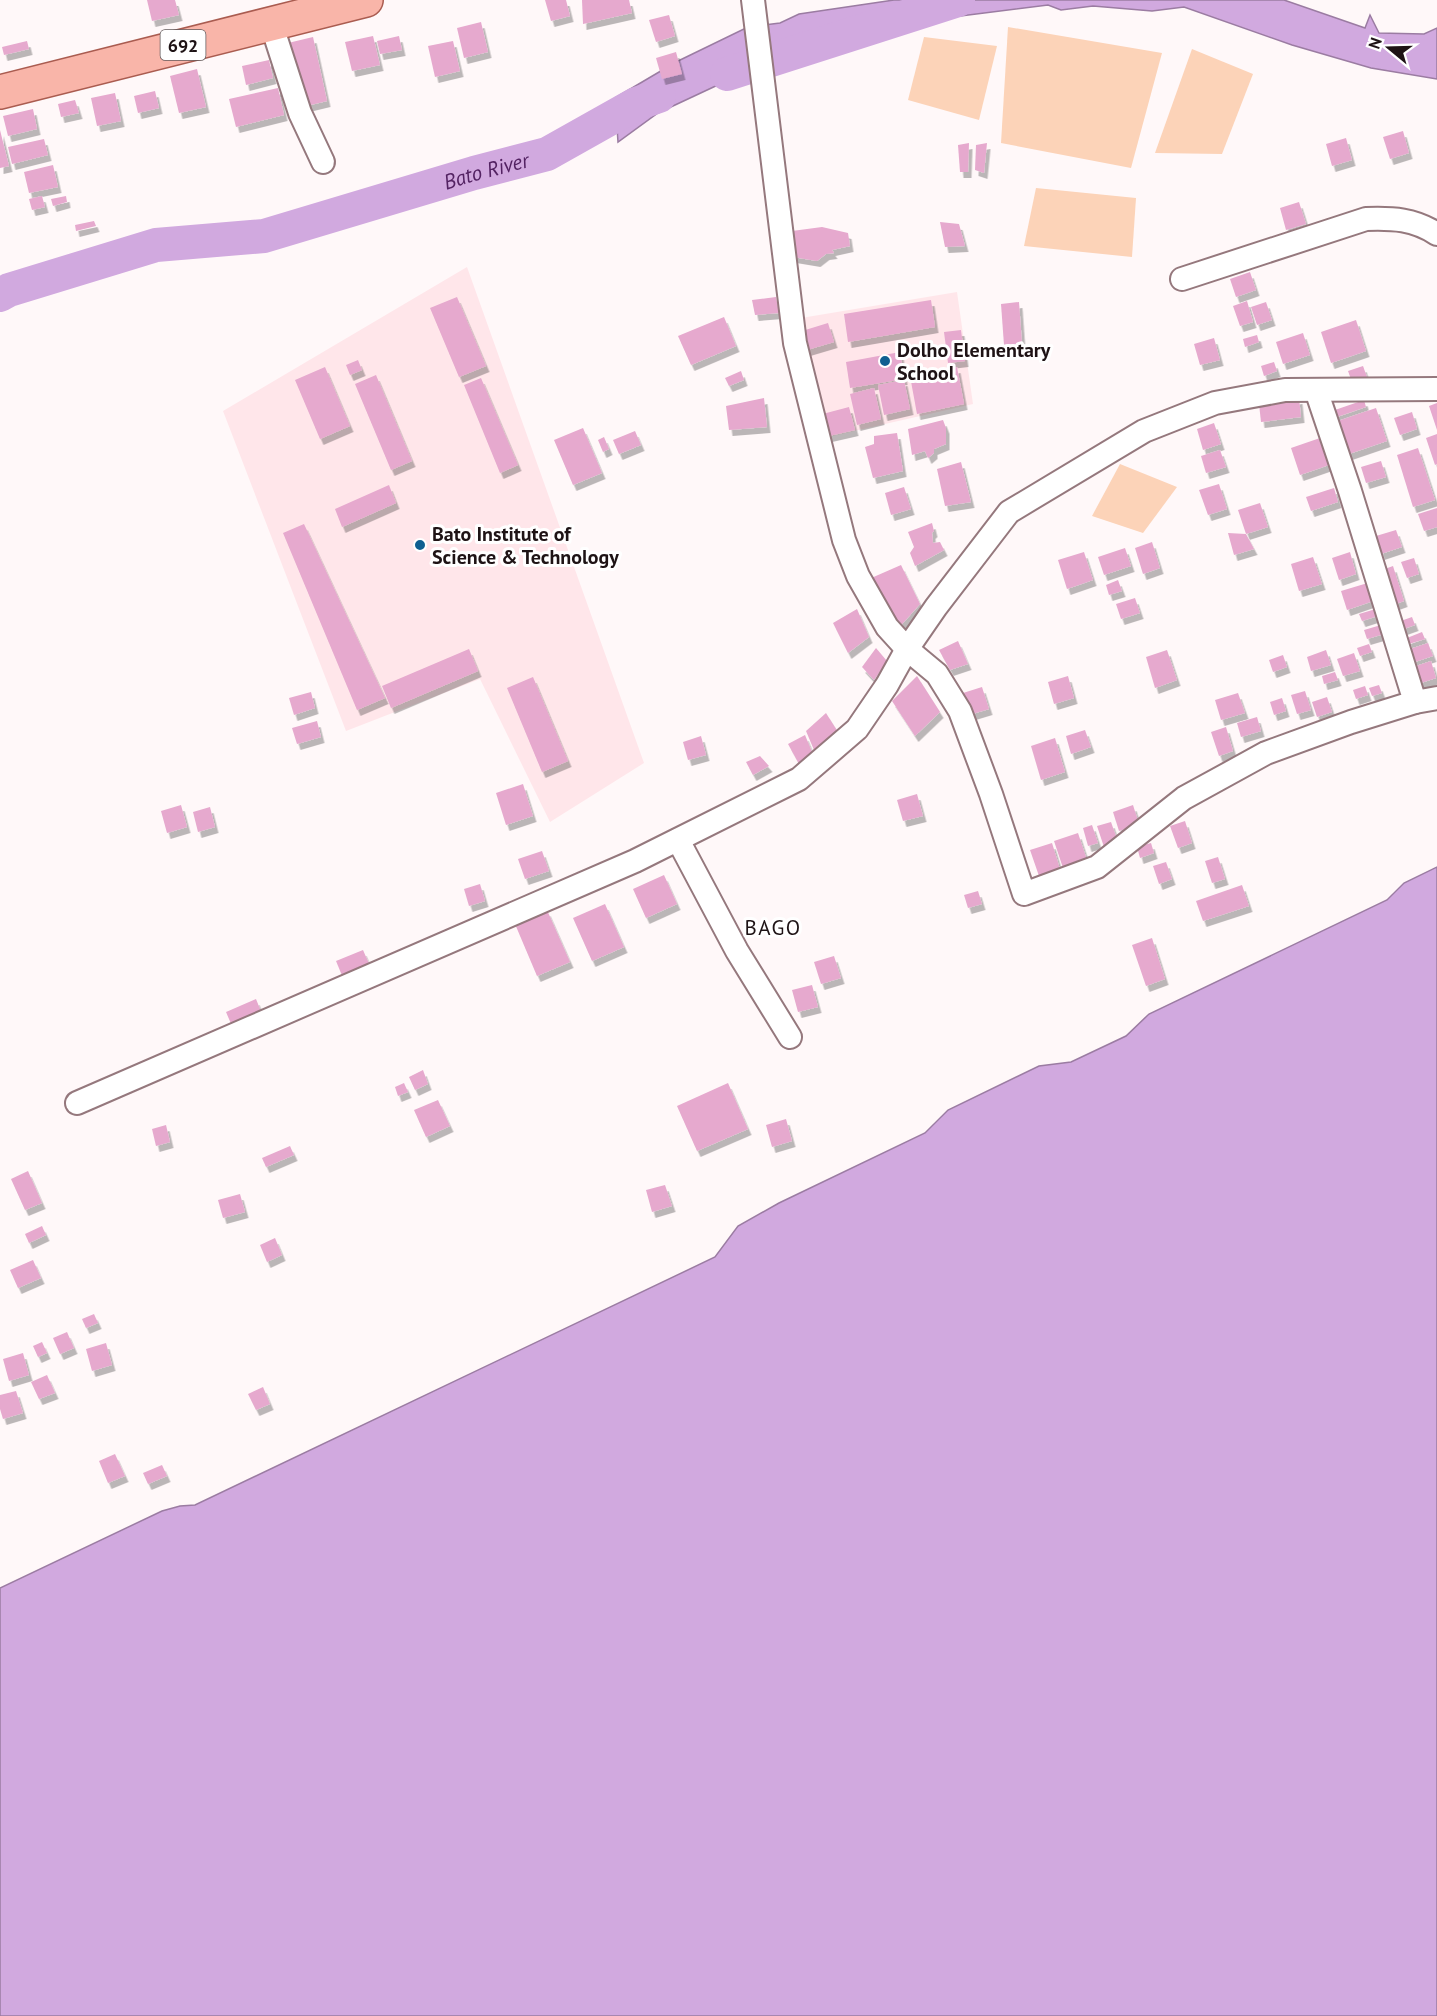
<svg xmlns="http://www.w3.org/2000/svg" width="1437" height="2016" font-family="'PT Sans',sans-serif">
  <style>
    .built { fill: #ffe6ea }
    .green { fill: #fcd3b8 }
    .water { fill: #d1a9df; stroke: #9b7ca2; stroke-width: 1.5 }
    .lines { fill: none; stroke-linecap: round; stroke-linejoin: round }
    .river { stroke: #d1a9df; stroke-width: 34 }
    .building { fill: #e6a9ce; filter: url(#shadow) }
    .minor-casing { stroke: #95787d; stroke-width: 26 }
    .primary-casing { stroke: #aa5c50; stroke-width: 36 }
    .minor { stroke: #fff; stroke-width: 22 }
    .primary { stroke: #f9b5a9; stroke-width: 33 }
    .poi-dot { fill: #0f5f91; stroke: #fff; stroke-width: 2 }
    .labels { text-anchor: middle; dominant-baseline: central; stroke-width: 6; stroke-linejoin: round; paint-order: stroke }
    .shield { fill: #fff; stroke: #625a5b; stroke-width: 1.5 }
    .shield-label { font-size: 18px; font-weight: bold; fill: #1e1315 }
    .poi-label { font-size: 20px; font-weight: bold; fill: #1e1315; stroke: #fff; text-anchor: start }
    .water-label { font-size: 21px; font-style: italic; fill: #532262; stroke: #fff }
    .neighbourhood-label { font-size: 21px; letter-spacing: 1.5px; fill: #1e1315; stroke: #fff }
  </style>
  <defs>
    <filter id="shadow"><feDropShadow dx="3.5" dy="6" stdDeviation="0" flood-color="#0004"/></filter>
  </defs>
  <rect width="100%" height="100%" fill="#fff8f9"/>
  <!-- built -->
  <g class="built">
    <path d="M 467,267 L 644,763 L 550,822 L 480,679 L 346,731 L 223,411 Z"/>
    <path d="M 957,292 L 973,404 L 819,439 L 795,319 Z"/>
  </g>
  <!-- green -->
  <g class="green">
    <path d="M 1008,27 L 1162,53 L 1131,168 L 1001,143 Z"/>
    <path d="M 924,37 L 997,46 L 979,120 L 908,100 Z"/>
    <path d="M 1192,49 L 1253,74 L 1222,154 L 1155,153 Z"/>
    <path d="M 1036,188 L 1136,198 L 1132,257 L 1024,246 Z"/>
    <path d="M 1120,464 L 1177,487 L 1143,533 L 1092,516 Z"/>
  </g>
  <!-- water -->
  <g class="water">
    <path d="M 894,0 L 1284,0 L 1365,28 L 1370,15 L 1379,33 L 1424,34 L 1437,28 L 1437,79 L 1371,68 L 1292,45 L 1184,7 L 1152,11 L 1093,6 L 1061,10 L 1048,5 L 889,25 L 870,34 L 838,38 L 820,47 L 775,55 L 752,69 L 658,113 L 618,142 L 615,98 L 676,62 L 748,27 L 780,23 L 799,14 Z"/>
    <path d="M 1437,867 L 1437,2016 L 0,2016 L 0,1588 L 162,1511 L 180,1506 L 195,1505 L 715,1257 L 738,1226 L 779,1203 L 925,1133 L 948,1110 L 1039,1066 L 1071,1062 L 1126,1036 L 1149,1014 L 1387,900 L 1404,883 Z"/>
  </g>
  <g class="lines">
    <!-- river -->
    <g class="river">
      <path d="M 727,74 L 958,0"/>
      <path id="s1" d="M 0,295 L 9,290 L 156,245 L 264,236 L 474,173 L 547,154 L 636,104 L 659,96"/>
    </g>
  </g>
  <!-- building -->
  <g class="building">
    <path d="M 147,0 L 175,0 L 179,15 L 152,21 Z"/>
    <path d="M 545,0 L 566,0 L 570,16 L 551,21 Z"/>
    <path d="M 582,0 L 629,0 L 632,13 L 583,24 Z"/>
    <path d="M 669,15 L 675,36 L 656,42 L 649,20 Z"/>
    <path d="M 481,22 L 488,52 L 464,58 L 457,28 Z"/>
    <path d="M 373,36 L 380,65 L 352,71 L 345,42 Z"/>
    <path d="M 399,36 L 402,50 L 380,54 L 377,41 Z"/>
    <path d="M 313,37 L 327,101 L 302,107 L 288,43 Z"/>
    <path d="M 27,41 L 29,49 L 4,55 L 2,47 Z"/>
    <path d="M 453,41 L 460,71 L 435,77 L 428,46 Z"/>
    <path d="M 676,52 L 682,74 L 662,79 L 656,58 Z"/>
    <path d="M 269,60 L 273,78 L 246,85 L 242,66 Z"/>
    <path d="M 197,69 L 206,107 L 179,113 L 170,76 Z"/>
    <path d="M 278,88 L 284,115 L 236,127 L 229,99 Z"/>
    <path d="M 155,91 L 159,108 L 138,113 L 134,96 Z"/>
    <path d="M 115,93 L 121,121 L 97,126 L 91,98 Z"/>
    <path d="M 75,100 L 79,113 L 61,117 L 58,104 Z"/>
    <path d="M 33,109 L 37,129 L 8,136 L 3,116 Z"/>
    <path d="M 0,130 L 9,166 L 0,168 Z"/>
    <path d="M 1403,131 L 1409,153 L 1390,159 L 1383,137 Z"/>
    <path d="M 1346,138 L 1352,160 L 1332,166 L 1326,144 Z"/>
    <path d="M 44,139 L 48,155 L 12,164 L 8,147 Z"/>
    <path d="M 969,143 L 968,172 L 960,172 L 958,145 Z"/>
    <path d="M 987,143 L 984,173 L 975,170 L 976,145 Z"/>
    <path d="M 53,165 L 58,187 L 29,193 L 24,172 Z"/>
    <path d="M 42,196 L 45,207 L 32,210 L 29,199 Z"/>
    <path d="M 66,196 L 67,202 L 53,206 L 51,199 Z"/>
    <path d="M 1299,202 L 1306,224 L 1286,230 L 1280,208 Z"/>
    <path d="M 94,221 L 96,226 L 76,231 L 75,225 Z"/>
    <path d="M 940,222 L 959,224 L 965,246 L 945,247 Z"/>
    <path d="M 822,227 L 848,233 L 850,246 L 832,250 L 834,253 L 826,254 L 817,261 L 793,257 L 792,231 Z"/>
    <path d="M 1250,272 L 1256,290 L 1236,297 L 1230,279 Z"/>
    <path d="M 457,297 L 486,366 L 459,377 L 430,308 Z"/>
    <path d="M 776,297 L 779,313 L 755,315 L 752,300 Z"/>
    <path d="M 931,300 L 935,327 L 848,342 L 844,314 Z"/>
    <path d="M 1247,301 L 1253,322 L 1240,326 L 1233,306 Z"/>
    <path d="M 1019,302 L 1022,344 L 1004,345 L 1001,304 Z"/>
    <path d="M 1266,302 L 1272,320 L 1257,325 L 1251,307 Z"/>
    <path d="M 724,317 L 736,346 L 691,365 L 678,336 Z"/>
    <path d="M 1356,320 L 1366,351 L 1331,363 L 1321,332 Z"/>
    <path d="M 828,323 L 834,342 L 807,350 L 802,331 Z"/>
    <path d="M 961,330 L 965,361 L 948,363 L 944,332 Z"/>
    <path d="M 1303,333 L 1310,355 L 1283,364 L 1276,342 Z"/>
    <path d="M 1257,335 L 1259,342 L 1245,347 L 1243,339 Z"/>
    <path d="M 1214,338 L 1220,360 L 1200,365 L 1194,344 Z"/>
    <path d="M 900,352 L 904,379 L 850,388 L 846,362 Z"/>
    <path d="M 358,360 L 362,370 L 350,375 L 346,365 Z"/>
    <path d="M 1274,362 L 1277,371 L 1264,376 L 1261,366 Z"/>
    <path d="M 1363,366 L 1367,377 L 1352,382 L 1348,371 Z"/>
    <path d="M 325,367 L 350,426 L 320,439 L 295,380 Z"/>
    <path d="M 957,367 L 964,404 L 917,414 L 910,376 Z"/>
    <path d="M 741,371 L 744,380 L 729,386 L 725,378 Z"/>
    <path d="M 376,375 L 412,461 L 391,470 L 355,384 Z"/>
    <path d="M 481,378 L 518,465 L 500,473 L 464,385 Z"/>
    <path d="M 904,380 L 910,409 L 884,415 L 878,385 Z"/>
    <path d="M 874,388 L 881,419 L 857,425 L 850,394 Z"/>
    <path d="M 764,398 L 767,427 L 729,430 L 726,406 Z"/>
    <path d="M 1299,398 L 1301,417 L 1261,422 L 1259,404 Z"/>
    <path d="M 1364,400 L 1366,407 L 1334,418 L 1332,411 Z"/>
    <path d="M 1437,403 L 1437,430 L 1429,406 Z"/>
    <path d="M 849,407 L 855,430 L 820,438 L 815,416 Z"/>
    <path d="M 1376,408 L 1387,441 L 1343,456 L 1332,423 Z"/>
    <path d="M 1412,412 L 1417,429 L 1400,435 L 1394,418 Z"/>
    <path d="M 943,420 L 946,428 L 946,444 L 934,449 L 934,453 L 928,458 L 925,451 L 912,455 L 908,429 Z"/>
    <path d="M 1214,423 L 1221,444 L 1203,450 L 1197,429 Z"/>
    <path d="M 583,428 L 602,473 L 573,485 L 554,440 Z"/>
    <path d="M 635,431 L 641,445 L 619,454 L 613,440 Z"/>
    <path d="M 897,433 L 903,471 L 873,478 L 865,447 L 874,444 L 874,436 Z"/>
    <path d="M 1437,434 L 1437,464 L 1435,465 L 1426,438 Z"/>
    <path d="M 604,437 L 609,449 L 603,452 L 598,440 Z"/>
    <path d="M 1320,438 L 1329,465 L 1300,475 L 1291,448 Z"/>
    <path d="M 1418,448 L 1435,500 L 1413,507 L 1397,455 Z"/>
    <path d="M 1220,450 L 1226,467 L 1206,473 L 1201,456 Z"/>
    <path d="M 1381,461 L 1386,477 L 1366,483 L 1361,467 Z"/>
    <path d="M 961,462 L 971,502 L 945,506 L 937,469 Z"/>
    <path d="M 1219,484 L 1227,509 L 1208,515 L 1199,490 Z"/>
    <path d="M 389,485 L 396,503 L 342,527 L 335,509 Z"/>
    <path d="M 904,487 L 911,509 L 891,515 L 885,493 Z"/>
    <path d="M 1334,488 L 1338,502 L 1311,511 L 1306,497 Z"/>
    <path d="M 1260,503 L 1268,527 L 1246,534 L 1238,510 Z"/>
    <path d="M 1437,508 L 1437,527 L 1424,531 L 1418,514 Z"/>
    <path d="M 932,523 L 934,531 L 932,533 L 933,543 L 940,542 L 944,550 L 915,566 L 910,553 L 914,547 L 908,532 Z"/>
    <path d="M 304,524 L 385,698 L 357,710 L 283,533 Z"/>
    <path d="M 1396,530 L 1402,547 L 1381,554 L 1376,536 Z"/>
    <path d="M 1228,533 L 1246,534 L 1254,549 L 1234,555 Z"/>
    <path d="M 1152,542 L 1160,568 L 1143,574 L 1135,548 Z"/>
    <path d="M 1125,548 L 1131,566 L 1104,575 L 1098,557 Z"/>
    <path d="M 1084,552 L 1093,580 L 1067,589 L 1058,560 Z"/>
    <path d="M 1350,552 L 1356,574 L 1339,580 L 1332,558 Z"/>
    <path d="M 1313,557 L 1322,584 L 1299,591 L 1291,564 Z"/>
    <path d="M 1414,558 L 1419,574 L 1407,578 L 1401,562 Z"/>
    <path d="M 901,565 L 920,604 L 895,632 L 869,579 Z"/>
    <path d="M 1393,566 L 1404,601 L 1393,605 L 1382,570 Z"/>
    <path d="M 1118,580 L 1122,591 L 1109,595 L 1106,585 Z"/>
    <path d="M 1371,582 L 1376,600 L 1347,610 L 1341,591 Z"/>
    <path d="M 1135,598 L 1140,613 L 1121,619 L 1116,604 Z"/>
    <path d="M 1379,608 L 1381,615 L 1362,621 L 1359,614 Z"/>
    <path d="M 857,609 L 869,637 L 848,653 L 833,623 Z"/>
    <path d="M 1412,617 L 1415,625 L 1398,631 L 1395,623 Z"/>
    <path d="M 1381,625 L 1384,634 L 1367,639 L 1364,630 Z"/>
    <path d="M 1422,632 L 1425,639 L 1409,644 L 1407,638 Z"/>
    <path d="M 958,641 L 968,664 L 950,670 L 939,650 Z"/>
    <path d="M 1428,643 L 1433,656 L 1412,663 L 1407,650 Z"/>
    <path d="M 1369,644 L 1372,652 L 1360,656 L 1357,648 Z"/>
    <path d="M 876,648 L 887,661 L 874,680 L 862,667 Z"/>
    <path d="M 469,649 L 478,671 L 391,708 L 382,686 Z"/>
    <path d="M 1167,650 L 1177,680 L 1155,688 L 1146,657 Z"/>
    <path d="M 1326,650 L 1331,665 L 1311,671 L 1307,657 Z"/>
    <path d="M 1354,653 L 1360,671 L 1343,676 L 1337,659 Z"/>
    <path d="M 1283,655 L 1287,667 L 1273,672 L 1269,660 Z"/>
    <path d="M 1431,661 L 1436,678 L 1415,685 L 1410,668 Z"/>
    <path d="M 1335,672 L 1338,680 L 1324,684 L 1322,676 Z"/>
    <path d="M 917,676 L 940,712 L 915,736 L 892,701 Z"/>
    <path d="M 1068,676 L 1074,698 L 1054,704 L 1048,682 Z"/>
    <path d="M 533,677 L 568,761 L 542,772 L 507,688 Z"/>
    <path d="M 1379,685 L 1382,693 L 1372,696 L 1369,688 Z"/>
    <path d="M 1365,686 L 1368,695 L 1356,699 L 1353,690 Z"/>
    <path d="M 982,687 L 989,709 L 969,715 L 963,693 Z"/>
    <path d="M 1305,691 L 1311,710 L 1297,714 L 1291,695 Z"/>
    <path d="M 311,692 L 315,708 L 294,715 L 289,698 Z"/>
    <path d="M 1238,693 L 1245,713 L 1221,720 L 1215,700 Z"/>
    <path d="M 1327,697 L 1332,712 L 1317,717 L 1312,702 Z"/>
    <path d="M 1282,698 L 1286,711 L 1274,715 L 1270,702 Z"/>
    <path d="M 826,713 L 838,732 L 814,750 L 806,731 Z"/>
    <path d="M 1257,717 L 1261,731 L 1241,737 L 1237,723 Z"/>
    <path d="M 317,721 L 321,737 L 297,744 L 292,728 Z"/>
    <path d="M 1226,727 L 1233,751 L 1219,756 L 1211,732 Z"/>
    <path d="M 1085,730 L 1091,747 L 1071,754 L 1066,736 Z"/>
    <path d="M 805,735 L 812,752 L 799,764 L 788,744 Z"/>
    <path d="M 701,736 L 706,755 L 688,760 L 683,742 Z"/>
    <path d="M 1055,738 L 1065,772 L 1041,780 L 1031,746 Z"/>
    <path d="M 760,756 L 769,766 L 753,775 L 746,762 Z"/>
    <path d="M 523,784 L 533,816 L 506,825 L 496,793 Z"/>
    <path d="M 917,794 L 923,816 L 903,821 L 897,800 Z"/>
    <path d="M 181,805 L 187,827 L 167,833 L 161,811 Z"/>
    <path d="M 1133,805 L 1139,824 L 1119,831 L 1113,812 Z"/>
    <path d="M 210,807 L 215,827 L 198,832 L 193,812 Z"/>
    <path d="M 1185,821 L 1192,843 L 1178,848 L 1170,826 Z"/>
    <path d="M 1111,822 L 1118,842 L 1104,847 L 1097,826 Z"/>
    <path d="M 1092,825 L 1098,843 L 1088,846 L 1083,828 Z"/>
    <path d="M 1078,833 L 1089,866 L 1065,874 L 1054,841 Z"/>
    <path d="M 1052,843 L 1060,869 L 1039,876 L 1030,850 Z"/>
    <path d="M 1151,843 L 1154,853 L 1140,858 L 1137,847 Z"/>
    <path d="M 542,851 L 549,871 L 525,879 L 518,859 Z"/>
    <path d="M 1218,857 L 1225,879 L 1212,883 L 1205,861 Z"/>
    <path d="M 1166,862 L 1172,879 L 1159,884 L 1153,866 Z"/>
    <path d="M 664,875 L 677,904 L 646,918 L 633,889 Z"/>
    <path d="M 480,884 L 485,901 L 469,906 L 464,889 Z"/>
    <path d="M 1242,885 L 1249,906 L 1203,921 L 1196,901 Z"/>
    <path d="M 978,891 L 982,904 L 968,908 L 964,895 Z"/>
    <path d="M 605,904 L 624,947 L 592,961 L 573,918 Z"/>
    <path d="M 547,910 L 570,962 L 537,976 L 515,924 Z"/>
    <path d="M 1152,938 L 1165,979 L 1146,986 L 1132,945 Z"/>
    <path d="M 363,950 L 370,966 L 343,978 L 336,961 Z"/>
    <path d="M 834,956 L 841,978 L 821,984 L 814,962 Z"/>
    <path d="M 812,985 L 818,1007 L 798,1012 L 792,990 Z"/>
    <path d="M 256,999 L 264,1019 L 235,1033 L 226,1012 Z"/>
    <path d="M 423,1070 L 428,1084 L 415,1090 L 409,1077 Z"/>
    <path d="M 404,1083 L 408,1092 L 398,1096 L 395,1087 Z"/>
    <path d="M 728,1083 L 748,1129 L 697,1151 L 677,1106 Z"/>
    <path d="M 438,1100 L 450,1126 L 426,1137 L 414,1110 Z"/>
    <path d="M 786,1119 L 792,1141 L 772,1147 L 766,1125 Z"/>
    <path d="M 166,1125 L 170,1142 L 156,1146 L 152,1129 Z"/>
    <path d="M 290,1146 L 294,1155 L 266,1167 L 262,1158 Z"/>
    <path d="M 28,1171 L 42,1203 L 25,1210 L 11,1179 Z"/>
    <path d="M 665,1185 L 672,1206 L 652,1212 L 646,1190 Z"/>
    <path d="M 240,1194 L 245,1212 L 223,1218 L 218,1200 Z"/>
    <path d="M 42,1226 L 46,1235 L 29,1243 L 25,1234 Z"/>
    <path d="M 275,1238 L 282,1255 L 267,1262 L 260,1245 Z"/>
    <path d="M 33,1260 L 41,1278 L 18,1288 L 10,1270 Z"/>
    <path d="M 94,1314 L 98,1323 L 86,1328 L 82,1319 Z"/>
    <path d="M 67,1332 L 74,1348 L 60,1354 L 53,1338 Z"/>
    <path d="M 42,1342 L 47,1353 L 38,1357 L 33,1346 Z"/>
    <path d="M 106,1343 L 112,1365 L 92,1371 L 86,1349 Z"/>
    <path d="M 23,1353 L 29,1375 L 9,1381 L 3,1359 Z"/>
    <path d="M 47,1375 L 55,1393 L 39,1399 L 31,1382 Z"/>
    <path d="M 263,1387 L 270,1404 L 256,1410 L 248,1394 Z"/>
    <path d="M 16,1391 L 23,1413 L 3,1419 L 0,1409 L 0,1395 Z"/>
    <path d="M 115,1454 L 125,1476 L 108,1483 L 99,1461 Z"/>
    <path d="M 162,1465 L 167,1476 L 148,1484 L 143,1473 Z"/>
  </g>
  <g class="lines">
    <defs>
      <g id="minor">
        <path d="M 753,0 L 795,343 L 844,540 L 858,576 L 887,627 L 907,649 L 936,607 L 1009,512 L 1144,431 L 1215,403 L 1285,390 L 1437,389"/>
        <path d="M 271,23 L 300,113 L 323,162"/>
        <path d="M 1182,279 L 1366,219 C 1393,218 1414,219 1437,234"/>
        <path d="M 1415,702 L 1437,698"/>
        <path d="M 678,840 L 737,951 L 790,1037"/>
        <path d="M 77,1103 L 635,861 L 799,779 L 857,729 L 887,685 L 907,649 L 937,674 L 960,711 L 991,794 L 1024,894 L 1097,867 L 1184,798 L 1266,753 L 1351,722 L 1415,702 L 1350,491 L 1316,390"/>
      </g>
      <path id="primary" d="M 0,92 L 366,0"/>
    </defs>
    <!-- minor casing -->
    <use href="#minor" class="minor-casing"/>
    <!-- primary casing -->
    <use href="#primary" class="primary-casing"/>
    <!-- minor -->
    <use href="#minor" class="minor"/>
    <!-- primary -->
    <use href="#primary" class="primary"/>
  </g>
  <!-- markers -->
  <g class="poi-dot">
    <circle cx="885" cy="361" r="6"/>
    <circle cx="420" cy="545" r="6"/>
  </g>
  <g class="labels">
    <!-- shield labels -->
    <rect class="shield" x="160.5" y="30" width="45" height="30" rx="4.5"/>
    <g class="shield-label">
      <text x="183" y="45">692</text>
    </g>
    <!-- poi labels -->
    <g class="poi-label">
      <text x="897" y="350">Dolho Elementary<tspan x="897" dy="23">School</tspan></text>
      <text x="432" y="534">Bato Institute of<tspan x="432" dy="23">Science &amp; Technology</tspan></text>
    </g>
    <!-- water labels -->
    <g class="water-label">
      <text stroke="none"><textPath href="#s1" startOffset="504">Bato River</textPath></text>
    </g>
    <!-- neighbourhood labels -->
    <g class="neighbourhood-label">
      <text x="773" y="927">BAGO</text>
    </g>
  </g>
  <!-- north arrow -->
  <g transform="translate(1389 48) rotate(289)" stroke="#ffffff" stroke-width="4.5" paint-order="stroke">
  <path d="M0-4.5L10 22L0 15L-10 22Z" fill="#1e1315"/>
  <text y="-9" font-size="16" font-weight="bold" text-anchor="middle" fill="#1e1315">N</text>
  </g>
</svg>
